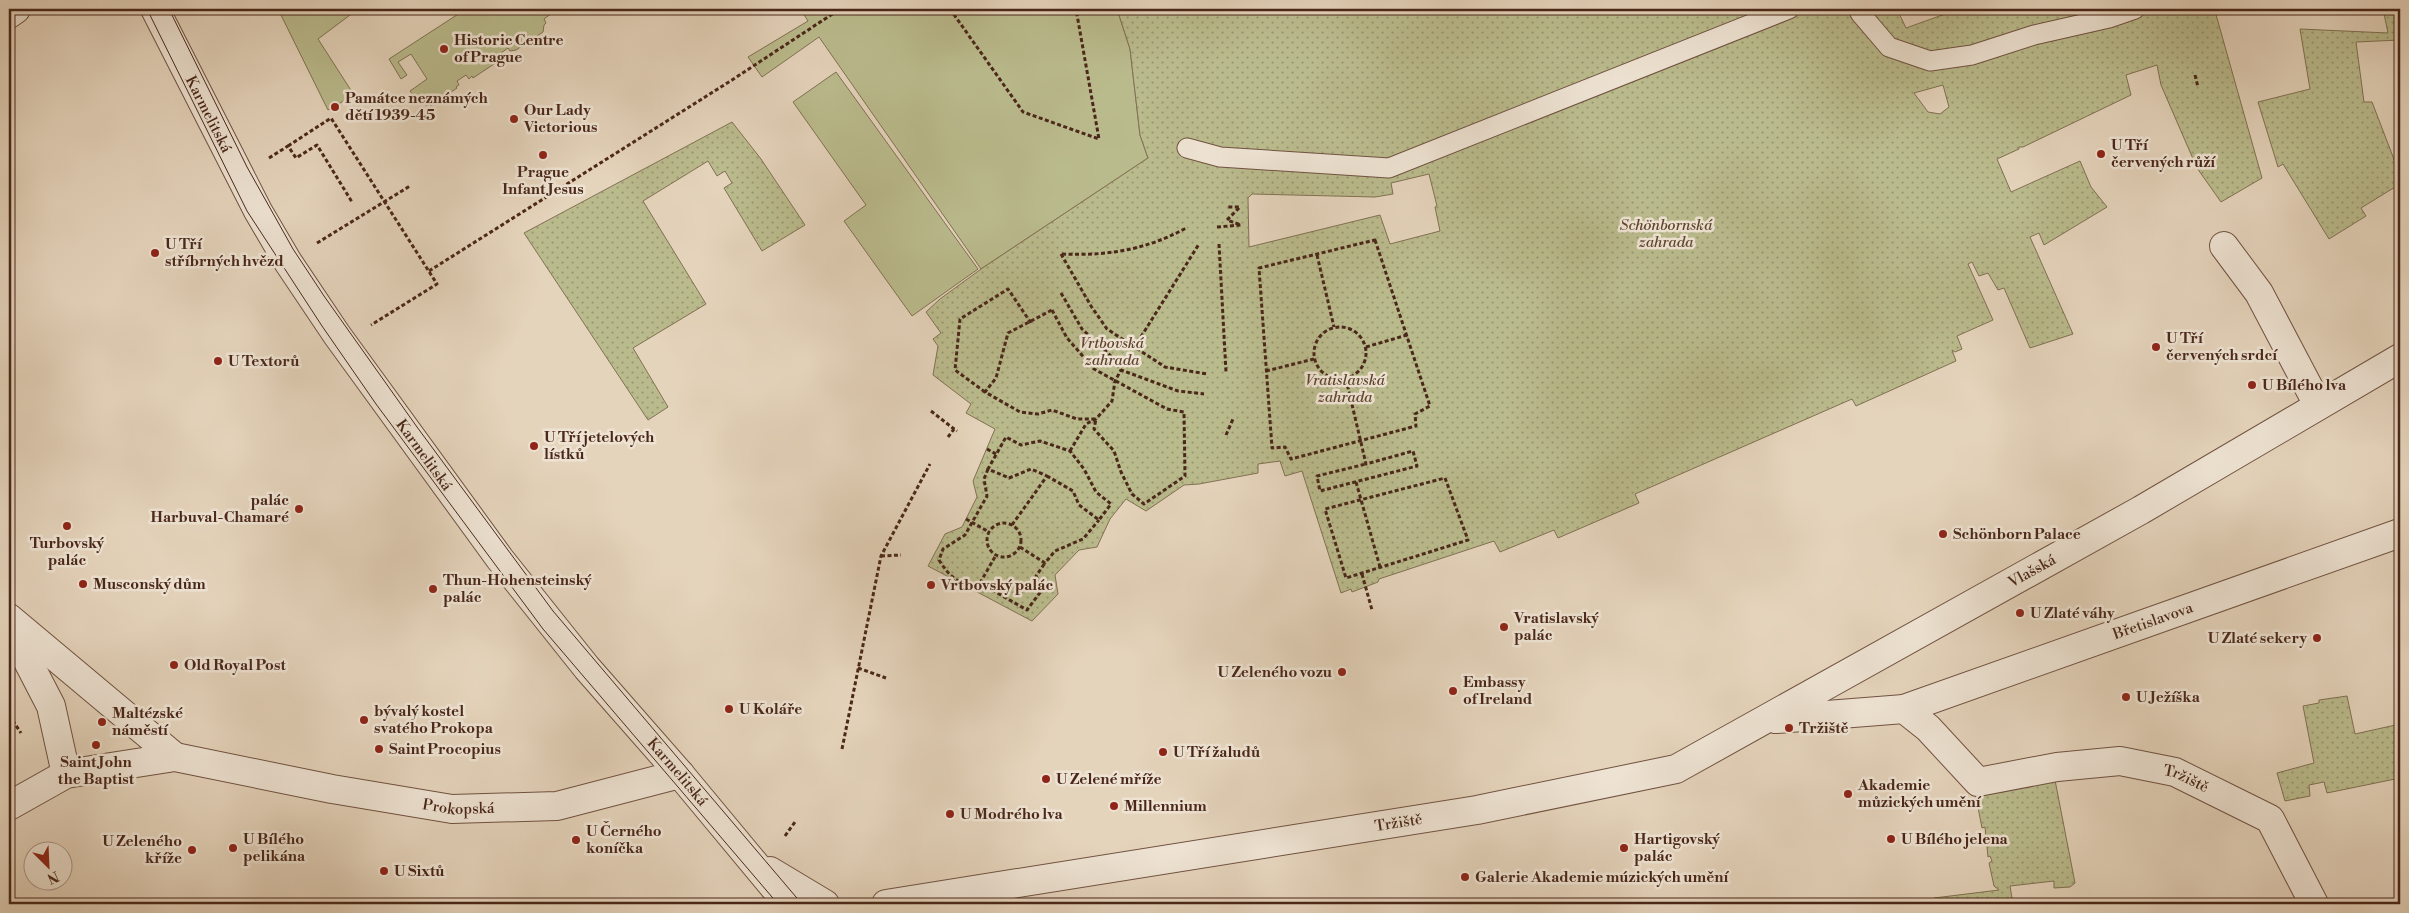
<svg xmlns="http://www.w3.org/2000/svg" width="2409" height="913" font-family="'Libre Bodoni',serif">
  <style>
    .green { fill: #babb8d; stroke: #827153 }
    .garden { fill: url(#garden-dots); stroke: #827153; fill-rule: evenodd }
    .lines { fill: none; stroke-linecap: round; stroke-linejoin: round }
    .service-casing { stroke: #715242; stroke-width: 21 }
    .minor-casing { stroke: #715242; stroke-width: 30 }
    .path { stroke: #4a2719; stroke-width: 3; stroke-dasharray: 4 2.5; stroke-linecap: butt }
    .service { stroke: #eee3d3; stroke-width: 19 }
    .minor { stroke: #eee3d3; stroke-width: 28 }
    .tram { stroke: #4a2719; stroke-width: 1 }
    .poi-dot { fill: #8f2418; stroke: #eee3d3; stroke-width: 2 }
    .labels { text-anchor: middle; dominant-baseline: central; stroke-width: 5; stroke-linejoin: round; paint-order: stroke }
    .poi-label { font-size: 15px; font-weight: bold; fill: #4a2719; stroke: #eee3d3; text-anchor: start }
    .street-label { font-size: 15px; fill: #4a2719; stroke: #eee3d3 }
    .park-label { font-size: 15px; font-style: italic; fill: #604530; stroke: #eee3d3 }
  </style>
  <defs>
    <pattern id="garden-dots" width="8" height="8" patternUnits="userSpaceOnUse" patternTransform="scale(1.25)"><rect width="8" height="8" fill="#babb8d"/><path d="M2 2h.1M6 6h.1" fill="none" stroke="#999872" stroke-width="1.8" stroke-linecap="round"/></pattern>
  </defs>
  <rect width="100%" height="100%" fill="#e5d4bc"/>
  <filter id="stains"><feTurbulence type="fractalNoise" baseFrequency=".004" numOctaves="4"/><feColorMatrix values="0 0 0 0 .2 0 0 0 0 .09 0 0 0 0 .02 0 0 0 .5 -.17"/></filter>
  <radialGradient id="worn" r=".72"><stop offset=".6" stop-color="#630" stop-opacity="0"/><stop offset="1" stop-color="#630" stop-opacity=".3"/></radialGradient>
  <!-- green -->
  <g class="green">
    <path d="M 278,9 L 358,9 L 318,39 L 354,95 L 328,110 Z"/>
    <path d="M 466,9 L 550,9 L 552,13 L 544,19 L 546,23 L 544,25 L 543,32 L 516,50 L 510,51 L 508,48 L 501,53 L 503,57 L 500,58 L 500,60 L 473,78 L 472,76 L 469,79 L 466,75 L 457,81 L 459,85 L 456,87 L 457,88 L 431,106 L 429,104 L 426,106 L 423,102 L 421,105 L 410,91 L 427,79 L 411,54 L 398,62 L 407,75 L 401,79 L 389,59 Z"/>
    <path d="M 804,9 L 1117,9 L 1130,49 L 1140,135 L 1148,158 L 981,269 L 819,37 L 762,77 L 748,57 L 808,21 L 801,10 Z"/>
    <path d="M 836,72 L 978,269 L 912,316 L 844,221 L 866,205 L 793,102 Z"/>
  </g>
  <!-- garden -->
  <g class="garden">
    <path d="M 1117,9 L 1897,9 L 1906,28 L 1959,9 L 2218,9 L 2215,11 L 2262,178 L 2221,202 L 2197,168 L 2161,85 L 2157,65 L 2126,75 L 2131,95 L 2023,147 L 2019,147 L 2019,149 L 1997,159 L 2011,192 L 2080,161 L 2091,187 L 2107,207 L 2044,245 L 2039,233 L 2030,237 L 2073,334 L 2030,348 L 2004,288 L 1998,290 L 1988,273 L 1979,276 L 1972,262 L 1968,264 L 1993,320 L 1957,336 L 1962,349 L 1955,352 L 1952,350 L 1956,361 L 1856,406 L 1852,399 L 1635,494 L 1639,503 L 1558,538 L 1554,530 L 1500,552 L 1494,541 L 1379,579 L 1378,582 L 1352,592 L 1351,589 L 1341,593 L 1302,471 L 1285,476 L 1280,461 L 1258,464 L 1258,473 L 1199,484 L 1184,485 L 1146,511 L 1126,499 L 1110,519 L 1097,547 L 1079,550 L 1055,575 L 1058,594 L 1032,621 L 928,566 L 945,534 L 962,527 L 977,497 L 973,481 L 995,429 L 966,413 L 971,404 L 933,375 L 938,346 L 933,339 L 941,333 L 926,312 L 940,299 L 981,269 L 1148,158 L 1140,135 L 1130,49 ZM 1943,85 L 1949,107 L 1940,114 L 1928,112 L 1914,93 ZM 1429,174 L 1437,206 L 1435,207 L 1440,231 L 1390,244 L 1380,215 L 1249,247 L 1248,198 L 1252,194 L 1375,197 L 1393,194 L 1391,183 Z"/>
    <path d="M 2383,9 L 2400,9 L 2400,40 L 2356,42 L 2364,102 L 2372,102 L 2400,175 L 2400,184 L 2361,208 L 2366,216 L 2329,239 L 2283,164 L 2278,167 L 2258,102 L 2310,89 L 2300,29 L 2388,33 Z"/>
    <path d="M 732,122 L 761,159 L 805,225 L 762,251 L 724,188 L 732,183 L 725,171 L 717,176 L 708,161 L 643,201 L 706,304 L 633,348 L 668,407 L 648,420 L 524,233 Z"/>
    <path d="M 2347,696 L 2355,734 L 2400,724 L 2400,778 L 2327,793 L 2324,782 L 2309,785 L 2310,796 L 2285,801 L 2277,773 L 2314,763 L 2303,706 L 2319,703 L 2319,700 Z"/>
    <path d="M 2054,775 L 2075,883 L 2070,887 L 2054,888 L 2054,881 L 2010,886 L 2013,904 L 1934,904 L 1934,898 L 1999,890 L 1994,886 L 1989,863 L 1992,861 L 1990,856 L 1988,857 L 1985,827 L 1982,828 L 1975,792 Z"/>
  </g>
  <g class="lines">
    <defs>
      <g id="service">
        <path d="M 1860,13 L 1889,47 L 1930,61 L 1972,55 L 2034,35 L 2109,18 L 2135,9"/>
        <path d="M 1187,148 L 1220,157 L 1389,168 L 1789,9"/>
      </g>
      <g id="minor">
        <path id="s1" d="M 155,9 L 258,211 L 288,262 L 337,335 L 500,559 L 587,668 L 680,774 L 788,904"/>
        <path d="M 9,14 L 16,9"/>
        <path d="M 2224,246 L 2259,293 L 2318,405"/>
        <path d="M 9,618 L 175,757"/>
        <path d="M 9,625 L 51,706 L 66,774"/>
        <path id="s2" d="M 1904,709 L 2400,533"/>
        <path id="s3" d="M 1776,719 L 1904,709 L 1928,728 L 1978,782 L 2057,767 L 2120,761 L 2175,772 L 2270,819 L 2314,904"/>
        <path id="s4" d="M 9,806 L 66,774 L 175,757 L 332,789 L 452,809 L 557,806 L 680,774"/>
        <path d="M 770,871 L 825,904"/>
        <path id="s5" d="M 886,904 L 1477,810 L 1676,769 L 2141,510 L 2400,358"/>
      </g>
    </defs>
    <!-- service casing -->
    <use href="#service" class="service-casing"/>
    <!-- minor casing -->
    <use href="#minor" class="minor-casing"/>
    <!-- path -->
    <g class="path">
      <path d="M 950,9 L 1023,112 L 1099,139 L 1076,9"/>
      <path d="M 2195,75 L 2198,87"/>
      <path d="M 288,146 L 331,118 L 437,284 L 371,325"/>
      <path d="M 269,158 L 288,146 L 296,158 L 317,145 L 352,202"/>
      <path d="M 1217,227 L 1241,225 L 1227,220 L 1240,207 L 1226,207"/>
      <path d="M 1375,240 L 1430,406 L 1415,414 L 1416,426 L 1291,459 L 1285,447 L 1272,448 L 1259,268 Z"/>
      <path d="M 317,243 L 410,186"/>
      <path d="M 1219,244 L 1226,372"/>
      <path d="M 1061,254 L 1091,306 L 1107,329 L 1165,367 L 1207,374"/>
      <path d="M 1062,254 C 1107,256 1146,250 1186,228"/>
      <path d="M 1317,255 L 1334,327"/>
      <path d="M 429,271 L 732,80 L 840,9"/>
      <path d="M 1061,293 L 1082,329 L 1112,357 L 1121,370 L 1178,391 L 1204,394"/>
      <path d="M 1052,310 L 1067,338 L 1094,369 L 1167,409 L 1184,412 L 1185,476 L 1144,504 L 1132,494 L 1121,472 L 1114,451 L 1094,429 L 1096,419 L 1077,419 L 1052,410 L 1038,414 L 1020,412 L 985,392 L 996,378 L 1008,333 Z"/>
      <circle cx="1340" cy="353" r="26"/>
      <path d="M 1366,347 L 1407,335"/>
      <path d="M 1134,348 L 1199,244"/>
      <path d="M 1266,371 L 1314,359"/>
      <path d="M 1346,379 L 1366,464 L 1413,451 L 1417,466 L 1320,491 L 1317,476 L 1366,464"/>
      <path d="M 985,392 L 955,370 L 960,319 L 1008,289 L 1031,323"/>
      <path d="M 931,411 L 954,429"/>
      <path d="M 1226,435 L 1233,419"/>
      <path d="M 948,437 L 954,429 L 957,431"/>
      <path d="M 987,449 L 996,454"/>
      <path d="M 1070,451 L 1086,424 L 1096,419 L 1112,401 L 1115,381 L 1121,370"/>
      <path d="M 988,469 L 984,479 L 987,496 L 965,535 L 943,549 L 939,560 C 949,576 960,588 980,583 L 1027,610 L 1042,590 L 1036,576 L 1045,563"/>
      <path d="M 1445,478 L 1468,540 L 1346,578 L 1325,509 Z"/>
      <path d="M 1356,482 L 1380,567"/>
      <path d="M 966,519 L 989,532"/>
      <circle cx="1004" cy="540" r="17"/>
      <path d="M 1012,525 L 1047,476 L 1031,469 L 1009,478 L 988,469 L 1006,437 L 1021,445 L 1040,441 L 1070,451 L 1084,469 L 1096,492 L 1111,504 L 1099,520 L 1079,505 L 1073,491 L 1047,476"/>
      <path d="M 1020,547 L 1045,563 L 1055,551 L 1083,539 L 1099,520"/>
      <path d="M 881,556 L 901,555"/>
      <path d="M 1362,574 L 1372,610"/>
      <path d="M 980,583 L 996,555"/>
      <path d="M 858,668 L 886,678"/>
      <path d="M 9,715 L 21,733"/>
      <path d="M 842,749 L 881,556 L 930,464"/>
      <path d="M 785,836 L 795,822"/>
    </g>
    <!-- service -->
    <use href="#service" class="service"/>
    <!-- minor -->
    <use href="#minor" class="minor"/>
    <!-- tram -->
    <g class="tram">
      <path d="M 147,9 L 247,211 L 322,326 L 376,404 L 543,629 L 778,904"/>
      <path d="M 169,9 L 247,167 L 293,249 L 324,296 L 417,427 L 553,611 L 802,904"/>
    </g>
  </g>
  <!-- markers -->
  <g class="poi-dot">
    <circle cx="444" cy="49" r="5"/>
    <circle cx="335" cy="107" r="5"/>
    <circle cx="514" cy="119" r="5"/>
    <circle cx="2101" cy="154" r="5"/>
    <circle cx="543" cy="155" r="5"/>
    <circle cx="155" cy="253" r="5"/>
    <circle cx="2156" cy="347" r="5"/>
    <circle cx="218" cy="361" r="5"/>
    <circle cx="2252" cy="385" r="5"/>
    <circle cx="534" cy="446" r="5"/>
    <circle cx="299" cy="509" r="5"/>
    <circle cx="67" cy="526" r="5"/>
    <circle cx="1943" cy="534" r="5"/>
    <circle cx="83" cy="584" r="5"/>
    <circle cx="931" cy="585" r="5"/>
    <circle cx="433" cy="589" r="5"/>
    <circle cx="2020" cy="613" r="5"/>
    <circle cx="1504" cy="627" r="5"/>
    <circle cx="2317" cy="638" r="5"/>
    <circle cx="174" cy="665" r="5"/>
    <circle cx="1342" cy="672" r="5"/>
    <circle cx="1453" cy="691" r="5"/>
    <circle cx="2126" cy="697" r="5"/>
    <circle cx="729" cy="709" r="5"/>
    <circle cx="364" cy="720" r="5"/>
    <circle cx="102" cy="722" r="5"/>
    <circle cx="1789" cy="728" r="5"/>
    <circle cx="96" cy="745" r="5"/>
    <circle cx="379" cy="749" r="5"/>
    <circle cx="1163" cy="752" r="5"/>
    <circle cx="1046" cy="779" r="5"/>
    <circle cx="1848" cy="794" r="5"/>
    <circle cx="1114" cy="806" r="5"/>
    <circle cx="950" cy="814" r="5"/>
    <circle cx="1891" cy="839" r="5"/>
    <circle cx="576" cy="840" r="5"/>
    <circle cx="233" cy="848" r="5"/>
    <circle cx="1624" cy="848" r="5"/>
    <circle cx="192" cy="850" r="5"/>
    <circle cx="384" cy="871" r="5"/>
    <circle cx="1465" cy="877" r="5"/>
  </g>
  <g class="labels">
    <!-- poi labels -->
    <g class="poi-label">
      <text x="454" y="40">Historic Centre<tspan x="454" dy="17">of Prague</tspan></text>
      <text x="345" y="98">Památce neznámých<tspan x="345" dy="17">dětí 1939-45</tspan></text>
      <text x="524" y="110">Our Lady<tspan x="524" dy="17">Victorious</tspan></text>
      <text x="2111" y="145">U Tří<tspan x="2111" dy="17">červených růží</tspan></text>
      <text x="543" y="172" text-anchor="middle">Prague<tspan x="543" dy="17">Infant Jesus</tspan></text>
      <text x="165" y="244">U Tří<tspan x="165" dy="17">stříbrných hvězd</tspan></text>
      <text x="2166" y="338">U Tří<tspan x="2166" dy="17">červených srdcí</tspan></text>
      <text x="228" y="361">U Textorů</text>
      <text x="2262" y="385">U Bílého lva</text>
      <text x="544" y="437">U Tří jetelových<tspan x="544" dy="17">lístků</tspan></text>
      <text x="289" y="500" text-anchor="end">palác<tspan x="289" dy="17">Harbuval-Chamaré</tspan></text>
      <text x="1953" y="534">Schönborn Palace</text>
      <text x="67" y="543" text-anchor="middle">Turbovský<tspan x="67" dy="17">palác</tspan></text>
      <text x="443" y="580">Thun-Hohensteinský<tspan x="443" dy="17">palác</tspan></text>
      <text x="93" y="584">Musconský dům</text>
      <text x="941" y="585">Vrtbovský palác</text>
      <text x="2030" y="613">U Zlaté váhy</text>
      <text x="1514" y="618">Vratislavský<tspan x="1514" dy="17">palác</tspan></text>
      <text x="2307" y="638" text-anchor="end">U Zlaté sekery</text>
      <text x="184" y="665">Old Royal Post</text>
      <text x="1332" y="672" text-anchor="end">U Zeleného vozu</text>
      <text x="1463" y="682">Embassy<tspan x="1463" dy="17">of Ireland</tspan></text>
      <text x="2136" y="697">U Ježíška</text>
      <text x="739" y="709">U Koláře</text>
      <text x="374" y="711">bývalý kostel<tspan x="374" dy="17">svatého Prokopa</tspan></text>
      <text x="112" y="713">Maltézské<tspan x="112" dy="17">náměstí</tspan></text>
      <text x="1799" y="728">Tržiště</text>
      <text x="389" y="749">Saint Procopius</text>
      <text x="1173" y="752">U Tří žaludů</text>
      <text x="96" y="762" text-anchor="middle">Saint John<tspan x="96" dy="17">the Baptist</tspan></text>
      <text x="1056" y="779">U Zelené mříže</text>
      <text x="1858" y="785">Akademie<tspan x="1858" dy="17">můzických umění</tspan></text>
      <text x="1124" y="806">Millennium</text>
      <text x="960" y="814">U Modrého lva</text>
      <text x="586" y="831">U Černého<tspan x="586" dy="17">koníčka</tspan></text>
      <text x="243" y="839">U Bílého<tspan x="243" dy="17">pelikána</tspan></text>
      <text x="1634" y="839">Hartigovský<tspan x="1634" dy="17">palác</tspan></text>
      <text x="1901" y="839">U Bílého jelena</text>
      <text x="182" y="841" text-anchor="end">U Zeleného<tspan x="182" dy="17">kříže</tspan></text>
      <text x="394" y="871">U Sixtů</text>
      <text x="1475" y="877">Galerie Akademie múzických umění</text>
    </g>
    <!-- street labels -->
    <g class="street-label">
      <text stroke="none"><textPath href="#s1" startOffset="118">Karmelitská</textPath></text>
      <text stroke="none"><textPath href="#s1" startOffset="522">Karmelitská</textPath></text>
      <text stroke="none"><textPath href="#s5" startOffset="1209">Vlašská</textPath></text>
      <text stroke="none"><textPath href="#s2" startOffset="264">Břetislavova</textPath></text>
      <text stroke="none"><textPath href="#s1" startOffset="928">Karmelitská</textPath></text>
      <text stroke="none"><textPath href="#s3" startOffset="445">Tržiště</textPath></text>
      <text stroke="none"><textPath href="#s4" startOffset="464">Prokopská</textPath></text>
      <text stroke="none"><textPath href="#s5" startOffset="519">Tržiště</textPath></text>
    </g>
    <!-- park labels -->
    <g class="park-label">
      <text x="1666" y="225">Schönbornská<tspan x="1666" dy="17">zahrada</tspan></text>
      <text x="1112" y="343">Vrtbovská<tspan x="1112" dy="17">zahrada</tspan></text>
      <text x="1345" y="380">Vratislavská<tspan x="1345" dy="17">zahrada</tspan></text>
    </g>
  </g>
  <!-- margin -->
  <rect width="2409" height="913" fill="none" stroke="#e5d4bc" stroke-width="30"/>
  <rect x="10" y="10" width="2389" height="893" fill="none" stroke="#4a2719" stroke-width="2.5"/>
  <rect x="15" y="15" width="2379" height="883" fill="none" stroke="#4a2719"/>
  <!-- north arrow -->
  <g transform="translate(48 866) rotate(156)"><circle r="24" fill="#eee3d3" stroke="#ac9889"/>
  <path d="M0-4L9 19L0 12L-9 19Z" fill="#8f2418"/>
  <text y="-8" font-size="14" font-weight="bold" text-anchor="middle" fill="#4a2719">N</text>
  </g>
  <rect width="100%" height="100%" filter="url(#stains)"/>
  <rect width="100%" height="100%" fill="url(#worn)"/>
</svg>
